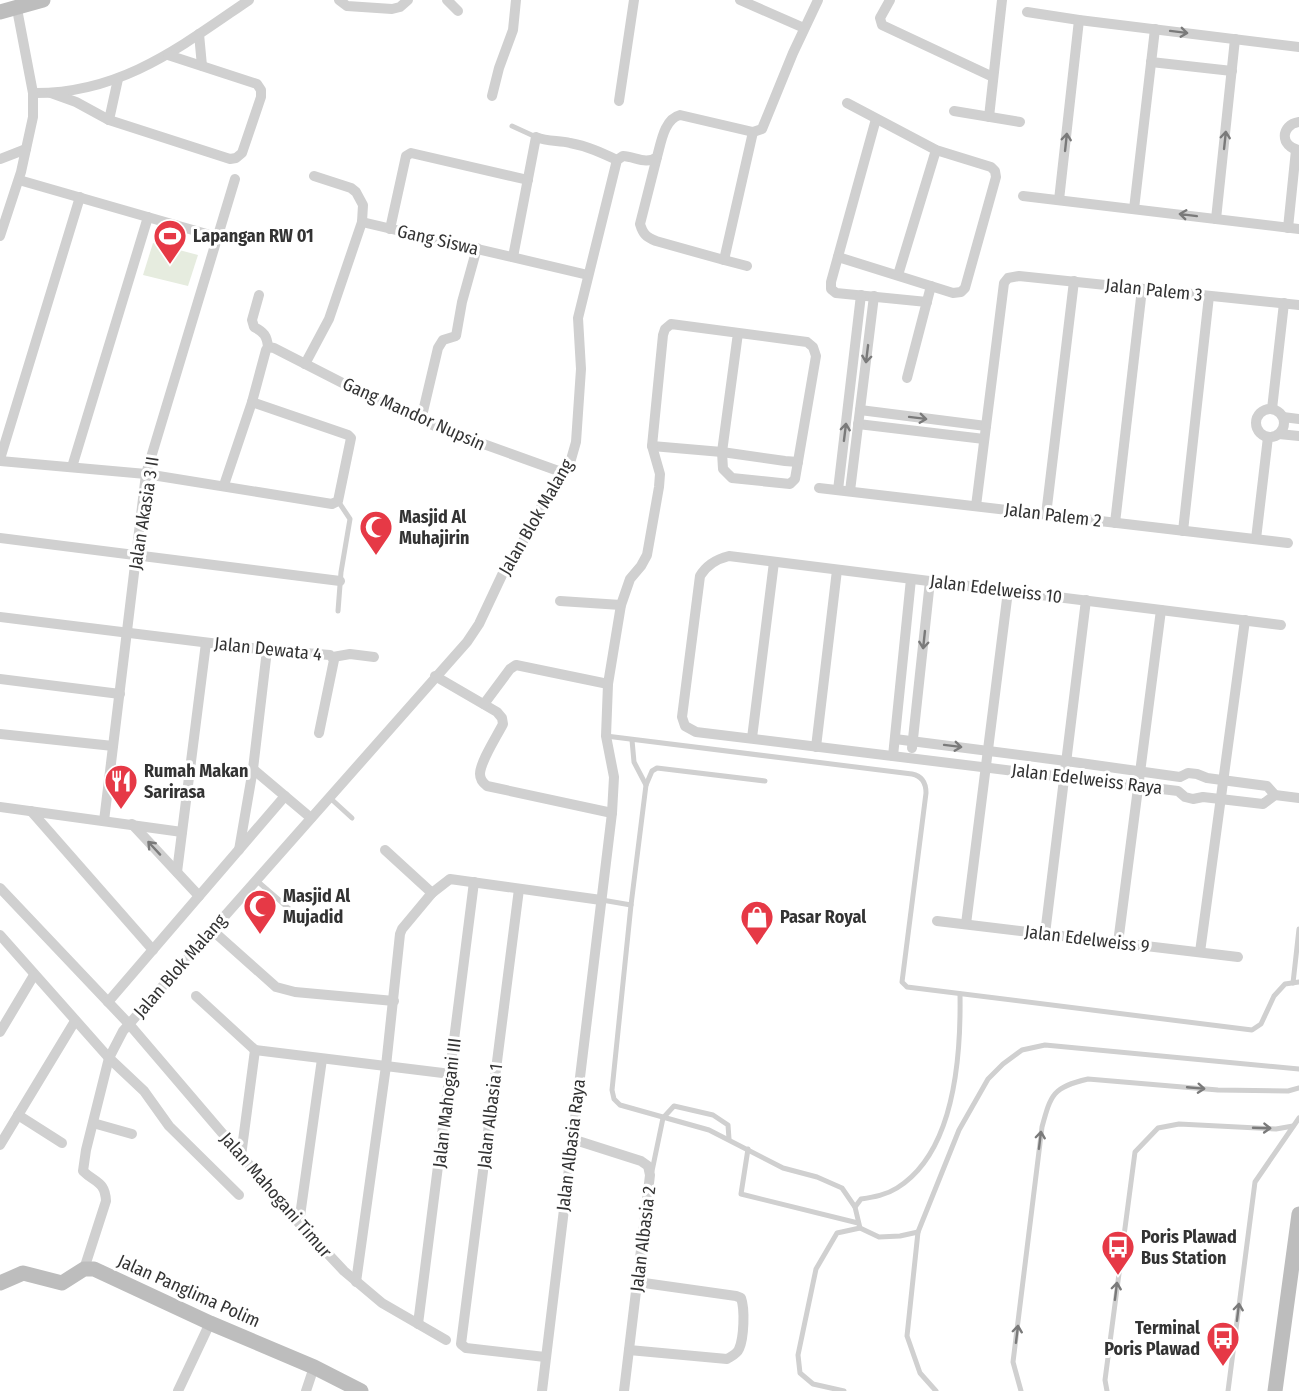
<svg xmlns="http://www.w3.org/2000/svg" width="1299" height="1391" font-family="'Fira Sans Condensed',sans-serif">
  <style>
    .green { fill: #e6ecdf }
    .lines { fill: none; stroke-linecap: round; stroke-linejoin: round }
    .lane { stroke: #d0d0d0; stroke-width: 5 }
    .street { stroke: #d0d0d0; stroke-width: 10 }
    .secondary { stroke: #bdbdbd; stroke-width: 15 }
    .oneway { stroke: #7a7a7a }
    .labels { text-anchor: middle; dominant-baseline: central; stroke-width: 6; stroke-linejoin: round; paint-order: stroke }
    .poi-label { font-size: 18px; font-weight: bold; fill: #333; stroke: #fff; text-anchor: start }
    .street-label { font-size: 18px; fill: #333; stroke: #fff }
  </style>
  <rect width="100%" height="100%" fill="#fff"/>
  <!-- green -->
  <path class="green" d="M 153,243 L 198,255 L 188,286 L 143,275 Z"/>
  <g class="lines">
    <!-- lane -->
    <g class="lane">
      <path d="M 512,126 L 536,137"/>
      <path d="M 338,501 L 350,519 L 341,572 L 338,611"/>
      <path d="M 606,736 L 912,774 C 922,776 926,783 926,793 L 902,982 L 907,987 L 1252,1030 L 1261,1024 L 1274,996 L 1285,984 L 1299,982"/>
      <path d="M 632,740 L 634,762 L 646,785"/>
      <path d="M 765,781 L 657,768 L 652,771 L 646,785 L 631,905 L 612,1090 L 614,1099 L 620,1105 L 709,1130 L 783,1168 L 817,1177 L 842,1188 L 855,1207 L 860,1228"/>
      <path d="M 329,797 L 352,818"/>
      <path d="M 256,880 L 294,913"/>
      <path d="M 602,900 L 631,905"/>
      <path d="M 1293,983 L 1299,929"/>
      <path d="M 748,1149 L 741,1194 L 858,1223"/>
      <path d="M 652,1171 L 663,1118 L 674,1106 L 713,1115 L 728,1125 L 729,1139"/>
      <path d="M 855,1207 L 861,1199 C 874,1197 886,1195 897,1188 C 955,1152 961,1056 960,994"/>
      <path d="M 844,1391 L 813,1384 L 800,1373 L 798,1355 L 816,1269 L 837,1233 L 860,1228 L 879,1237 L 900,1236 L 918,1232"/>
      <path d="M 936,1391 L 920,1373 L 907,1336 L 918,1232 L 959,1130 L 988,1079 L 1003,1064 L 1022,1050 L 1045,1045 L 1299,1069"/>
      <path d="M 1021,1391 L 1013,1362 L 1042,1127 C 1051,1094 1053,1087 1088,1079 L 1218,1090 L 1288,1091 L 1299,1088"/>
      <path d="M 1107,1391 L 1105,1380 L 1135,1152 L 1158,1128 L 1179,1124 L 1276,1129 L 1293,1126"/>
      <path d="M 1228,1391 L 1255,1182 L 1299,1118"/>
    </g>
    <!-- street -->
    <g class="street">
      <path d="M 339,0 L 347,6 L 392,9 L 400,7 L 408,0"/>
      <path d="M 447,0 L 458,11"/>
      <path d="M 740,0 L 804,28"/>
      <path d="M 890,0 L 880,18 L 882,25 L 993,77"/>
      <path d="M 1027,12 L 1079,20 L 1299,47"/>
      <path d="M 199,34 L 202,66"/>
      <path d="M 1151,62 L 1232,71"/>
      <path d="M 33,93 C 121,94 180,47 249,0"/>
      <path d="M 51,93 L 76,102 L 109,120 L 230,159 L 236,158 L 242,153 L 261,97 L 261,90 L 257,84 L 168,55"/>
      <path d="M 492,96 L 499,68 L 513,30 L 516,0"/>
      <path d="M 619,101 L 634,0"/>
      <path d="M 954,111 L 1020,122"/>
      <path d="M 989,117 L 1002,0"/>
      <path d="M 876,119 L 831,282 L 831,289 L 836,293 L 927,302"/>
      <path d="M 109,120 L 118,79"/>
      <path d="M 1299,122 C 1280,125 1280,147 1299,150"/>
      <path d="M 657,157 L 640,224 C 643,234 646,237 656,241 L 724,260"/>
      <path d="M 0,159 L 26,149"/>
      <path d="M 19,180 L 217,237"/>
      <path d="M 1023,196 L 1299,229"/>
      <path d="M 1059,200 L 1079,20"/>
      <path d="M 1134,209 L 1155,29"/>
      <path d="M 1216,219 L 1235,39"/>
      <path d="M 362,222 L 588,275"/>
      <path d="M 1288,228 L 1296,150"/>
      <path d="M 390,229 L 406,156 L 411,153 L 528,180"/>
      <path d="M 0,236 L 21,172 L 33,117 L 33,93 L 17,9"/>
      <path d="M 513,257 L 536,137 C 548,142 559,140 570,143 C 587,146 602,153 617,160"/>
      <path d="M 838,257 L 953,293 L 961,292 L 965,288 L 996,177 L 995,171 L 991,167 L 936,150 L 847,103"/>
      <path d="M 747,266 L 724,260 L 753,132"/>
      <path d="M 898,275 L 936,150"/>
      <path d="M 268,347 L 274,348 L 364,394 L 439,428 L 564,473"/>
      <path d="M 305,364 L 329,319 L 362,222 L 363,205 L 356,192 L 351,188 L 314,176"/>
      <path d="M 907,378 L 931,286"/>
      <circle cx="1270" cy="423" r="14"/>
      <path d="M 1272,409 L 1284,303"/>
      <path d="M 860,410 L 986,426"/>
      <path d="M 1283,417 L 1299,419"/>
      <path d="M 421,420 L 438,348 L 443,340 L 456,336 L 462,302 L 477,248"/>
      <path d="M 858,424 L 984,439"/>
      <path d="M 1279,434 L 1299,436"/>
      <path d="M 652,446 L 722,452 L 785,461 L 798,462"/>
      <path d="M 0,459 L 80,197"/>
      <path d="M 0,461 L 146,474 L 332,504 L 338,501 L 351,438 L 348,435 L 252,402"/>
      <path d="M 72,467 L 148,217"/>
      <path d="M 224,485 L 252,402 L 266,350 L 268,347 C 267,336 264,332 254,327 L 252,320 L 259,295"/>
      <path d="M 819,488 L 1288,543"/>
      <path d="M 838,490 L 861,295"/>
      <path d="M 850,491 L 874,296"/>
      <path d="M 976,506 L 1004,283 L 1008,278 L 1019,276 L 1299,305"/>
      <path d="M 1046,515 L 1074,281"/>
      <path d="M 1115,523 L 1142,289"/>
      <path d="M 1183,531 L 1209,296"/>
      <path d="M 0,538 L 340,581"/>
      <path d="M 1256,539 L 1268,437"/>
      <path d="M 560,601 L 621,605"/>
      <path d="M 0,617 L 267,650 L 330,655 L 334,660 L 319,733"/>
      <path d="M 333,657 L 350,654 L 374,657"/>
      <path d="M 435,676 L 497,712 L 502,718 L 503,724 C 497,736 480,762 480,774 C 480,780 483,783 487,786 L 612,813"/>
      <path d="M 0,679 L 120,694"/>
      <path d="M 484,704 L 510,669 L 516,665 L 608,684"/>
      <path d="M 0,734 L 113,746"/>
      <path d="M 752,738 L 774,562"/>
      <path d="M 895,739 L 1066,761 L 1180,777 L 1188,773 L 1197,774 L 1207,778 L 1267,786 L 1275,795 L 1299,798"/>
      <path d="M 816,747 L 837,570"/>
      <path d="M 912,748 L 930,581"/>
      <path d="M 893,756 L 911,579"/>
      <path d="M 253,769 L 311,818"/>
      <path d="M 1275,795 L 1263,804 L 1203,797 L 1193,799 L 1185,797 L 1178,791 L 696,732 L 685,726 L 682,717 L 700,576 C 707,564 717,559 729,556 L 1281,625"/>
      <path d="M 0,807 L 182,832"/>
      <path d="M 31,811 L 153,950"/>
      <path d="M 104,821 L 146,474 L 235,179"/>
      <path d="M 132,824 L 199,896"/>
      <path d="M 239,850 L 253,769 L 267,650"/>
      <path d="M 385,850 L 432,893"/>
      <path d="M 177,872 L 206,643"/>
      <path d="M 0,888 L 129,1024 L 299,1223 L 344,1271 L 382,1303 L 446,1340"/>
      <path d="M 519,889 L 461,1344 L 466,1348 L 545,1357"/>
      <path d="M 937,921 L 1238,957"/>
      <path d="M 966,924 L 1008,591"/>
      <path d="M 212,930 L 276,987 L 295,992 L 394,1001"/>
      <path d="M 1045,934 L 1086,600"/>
      <path d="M 0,935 L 109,1058 L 144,1091 L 169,1126 L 239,1195"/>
      <path d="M 1118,943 L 1161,610"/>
      <path d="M 1200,952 L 1245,620"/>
      <path d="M 196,996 L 255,1050 L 451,1074"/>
      <path d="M 108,1002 L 285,796"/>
      <path d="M 0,1032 L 34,975"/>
      <path d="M 18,1115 L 62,1143"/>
      <path d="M 93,1123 L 132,1134"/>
      <path d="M 572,1139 L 641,1161 L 648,1166 L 650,1175 L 624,1391"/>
      <path d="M 0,1145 L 75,1021"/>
      <path d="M 241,1156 L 255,1050"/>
      <path d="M 299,1223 L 322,1059"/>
      <path d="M 84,1269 L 106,1201 C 105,1181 95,1183 83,1171 L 86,1150 L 109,1058 L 123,1031 L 467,642 L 479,624 L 503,573 L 521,545 L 548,494 L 570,463 L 576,442 L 581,369 L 578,318 L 617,160 L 623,156 C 636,157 646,165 657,157 C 661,143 664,119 680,115 L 753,132 L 762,129 L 793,53 L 818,0"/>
      <path d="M 356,1282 L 386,1066 L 400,934 L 402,929 L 432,893 L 450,879 L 601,900"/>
      <path d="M 418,1324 L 474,882"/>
      <path d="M 629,1350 L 727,1359 C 732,1356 737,1354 739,1349 C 744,1338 745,1309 741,1298 L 736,1296 L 637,1282"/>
      <path d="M 178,1391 L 210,1323"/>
      <path d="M 306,1391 L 314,1367"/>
      <path d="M 542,1391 L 612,813 L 614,777 L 606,736 L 608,684 L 621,605 L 630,579 L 641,566 L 647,555 L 659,487 L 660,474 L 652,446 L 663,335 L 665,329 L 671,324 L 807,342 L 813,347 L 816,356 L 795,479 L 790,484 L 732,478 L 723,469 L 722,452 L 738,333"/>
    </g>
    <!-- secondary -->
    <g class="secondary">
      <path d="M 0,12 L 43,0"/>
      <path d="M 0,1283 L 23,1273 L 62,1283 L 84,1269 L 94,1269 L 210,1323 L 314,1367 L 361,1391"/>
      <path d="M 1275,1391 L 1299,1214"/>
    </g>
  </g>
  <!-- one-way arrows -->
  <defs><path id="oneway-shaft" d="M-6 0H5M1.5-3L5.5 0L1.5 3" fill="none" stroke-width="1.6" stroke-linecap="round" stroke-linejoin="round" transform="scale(1.5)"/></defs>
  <g class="oneway">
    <use href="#oneway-shaft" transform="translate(1179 32) rotate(7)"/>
    <use href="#oneway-shaft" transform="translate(1225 140) rotate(-84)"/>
    <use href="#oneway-shaft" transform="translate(1066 142) rotate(-84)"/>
    <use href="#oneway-shaft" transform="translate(1188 215) rotate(-173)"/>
    <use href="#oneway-shaft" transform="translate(867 354) rotate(97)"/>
    <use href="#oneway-shaft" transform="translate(918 418) rotate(7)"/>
    <use href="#oneway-shaft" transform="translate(845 432) rotate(-83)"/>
    <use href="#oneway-shaft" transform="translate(924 640) rotate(96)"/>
    <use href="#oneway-shaft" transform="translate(953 746) rotate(7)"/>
    <use href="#oneway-shaft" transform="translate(154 848) rotate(-133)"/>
    <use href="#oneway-shaft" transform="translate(1196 1088) rotate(5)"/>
    <use href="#oneway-shaft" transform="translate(1262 1128) rotate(2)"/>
    <use href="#oneway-shaft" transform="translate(1040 1140) rotate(-83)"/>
    <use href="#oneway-shaft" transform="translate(1116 1291) rotate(-83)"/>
    <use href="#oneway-shaft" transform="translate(1238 1312) rotate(-83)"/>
    <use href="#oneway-shaft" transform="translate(1017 1334) rotate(-83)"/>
  </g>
  <!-- icons -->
  <defs>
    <symbol id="stadium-pin" viewBox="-11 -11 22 30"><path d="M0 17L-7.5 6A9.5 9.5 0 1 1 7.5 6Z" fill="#e63946" stroke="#fff"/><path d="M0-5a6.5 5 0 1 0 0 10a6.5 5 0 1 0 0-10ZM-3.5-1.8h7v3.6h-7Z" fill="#fff"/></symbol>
    <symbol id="mosque-pin" viewBox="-11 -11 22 30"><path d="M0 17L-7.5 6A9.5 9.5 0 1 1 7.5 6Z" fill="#e63946" stroke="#fff"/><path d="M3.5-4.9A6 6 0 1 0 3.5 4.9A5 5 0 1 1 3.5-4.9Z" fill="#fff"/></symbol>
    <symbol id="restaurant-pin" viewBox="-11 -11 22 30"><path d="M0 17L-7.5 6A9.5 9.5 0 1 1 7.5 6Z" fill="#e63946" stroke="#fff"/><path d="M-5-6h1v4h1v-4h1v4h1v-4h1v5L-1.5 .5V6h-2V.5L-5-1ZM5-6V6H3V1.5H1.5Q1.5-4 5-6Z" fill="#fff"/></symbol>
    <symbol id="shop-pin" viewBox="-11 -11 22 30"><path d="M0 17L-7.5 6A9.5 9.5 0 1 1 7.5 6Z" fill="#e63946" stroke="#fff"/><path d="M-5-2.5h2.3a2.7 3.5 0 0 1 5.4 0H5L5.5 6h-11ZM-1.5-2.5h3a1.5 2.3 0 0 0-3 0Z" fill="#fff"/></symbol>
    <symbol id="bus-pin" viewBox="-11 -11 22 30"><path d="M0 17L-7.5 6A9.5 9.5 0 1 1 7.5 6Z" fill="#e63946" stroke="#fff"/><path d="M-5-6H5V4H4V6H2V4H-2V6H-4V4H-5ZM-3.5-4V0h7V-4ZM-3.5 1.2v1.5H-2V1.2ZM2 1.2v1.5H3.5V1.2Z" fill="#fff"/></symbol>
  </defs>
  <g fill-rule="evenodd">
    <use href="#stadium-pin" x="151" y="217" width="38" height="52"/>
    <use href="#mosque-pin" x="357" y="508" width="38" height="52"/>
    <use href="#restaurant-pin" x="102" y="762" width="38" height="52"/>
    <use href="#mosque-pin" x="241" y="887" width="38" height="52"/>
    <use href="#shop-pin" x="738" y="898" width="38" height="52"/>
    <use href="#bus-pin" x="1099" y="1228" width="38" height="52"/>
    <use href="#bus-pin" x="1204" y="1319" width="38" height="52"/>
  </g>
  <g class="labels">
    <!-- poi labels -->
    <g class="poi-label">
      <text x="193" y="236">Lapangan RW 01</text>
      <text x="399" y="517">Masjid Al<tspan x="399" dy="21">Muhajirin</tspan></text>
      <text x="144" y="771">Rumah Makan<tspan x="144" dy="21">Sarirasa</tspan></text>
      <text x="283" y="896">Masjid Al<tspan x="283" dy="21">Mujadid</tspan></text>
      <text x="780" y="917">Pasar Royal</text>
      <text x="1141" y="1237">Poris Plawad<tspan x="1141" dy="21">Bus Station</tspan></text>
      <text x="1200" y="1328" text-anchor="end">Terminal<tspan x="1200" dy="21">Poris Plawad</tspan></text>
    </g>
    <!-- street labels -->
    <g class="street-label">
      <text transform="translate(438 240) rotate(13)">Gang Siswa</text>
      <text transform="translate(1154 290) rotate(6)">Jalan Palem 3</text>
      <text transform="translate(414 414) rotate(24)">Gang Mandor Nupsin</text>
      <text transform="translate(144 513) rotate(-81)">Jalan Akasia 3 II</text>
      <text transform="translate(1053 515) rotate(7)">Jalan Palem 2</text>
      <text transform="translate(536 517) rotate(-60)">Jalan Blok Malang</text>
      <text transform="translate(996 589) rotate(7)">Jalan Edelweiss 10</text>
      <text transform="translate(268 649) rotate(6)">Jalan Dewata 4</text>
      <text transform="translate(1087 779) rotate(7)">Jalan Edelweiss Raya</text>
      <text transform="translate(1087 939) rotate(7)">Jalan Edelweiss 9</text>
      <text transform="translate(180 966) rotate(-49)">Jalan Blok Malang</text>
      <text transform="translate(447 1103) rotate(-83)">Jalan Mahogani III</text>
      <text transform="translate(490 1116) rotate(-83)">Jalan Albasia 1</text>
      <text transform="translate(571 1145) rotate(-83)">Jalan Albasia Raya</text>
      <text transform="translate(276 1195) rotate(49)">Jalan Mahogani Timur</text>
      <text transform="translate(643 1239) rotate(-83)">Jalan Albasia 2</text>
      <text transform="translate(189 1291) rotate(24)">Jalan Panglima Polim</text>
    </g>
  </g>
</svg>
